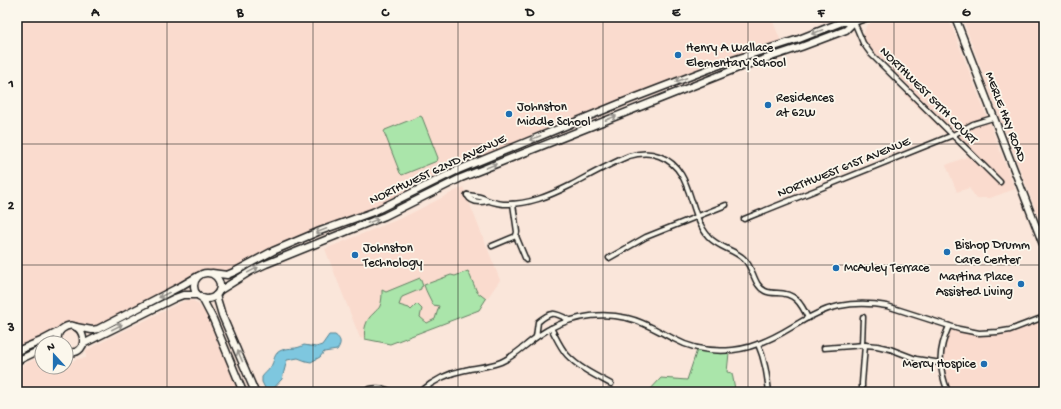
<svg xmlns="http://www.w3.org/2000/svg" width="1061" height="409" font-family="'Gochi Hand',sans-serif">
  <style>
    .built { fill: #fadbce }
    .green { fill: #aae5aa; stroke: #638063 }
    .water { fill: #7ec7df; stroke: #578391 }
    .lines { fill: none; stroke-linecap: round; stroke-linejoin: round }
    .street-casing { stroke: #1c1c1c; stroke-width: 7 }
    .secondary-casing { stroke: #1c1c1c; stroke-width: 9 }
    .street { stroke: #fbf7ec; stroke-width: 4 }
    .secondary { stroke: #fbf7ec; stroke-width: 6 }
    .oneway { stroke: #97948e }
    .grid { fill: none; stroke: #1c1c1c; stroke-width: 1; stroke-opacity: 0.55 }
    .poi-dot { fill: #1f6fb2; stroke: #fbf7ec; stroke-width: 1.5 }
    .labels { text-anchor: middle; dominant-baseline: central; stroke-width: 3.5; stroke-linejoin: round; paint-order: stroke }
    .poi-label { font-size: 13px; fill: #1c1c1c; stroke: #fbf7ec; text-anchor: start }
    .street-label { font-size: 13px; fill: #1c1c1c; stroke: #fbf7ec }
    .neatline { fill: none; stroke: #1c1c1c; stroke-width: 1.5 }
    .grid-label { font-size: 13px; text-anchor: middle; font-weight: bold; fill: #1c1c1c }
  </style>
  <rect width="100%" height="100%" fill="#fae6da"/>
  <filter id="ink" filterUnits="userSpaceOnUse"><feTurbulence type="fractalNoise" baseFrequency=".025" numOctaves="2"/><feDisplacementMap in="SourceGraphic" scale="8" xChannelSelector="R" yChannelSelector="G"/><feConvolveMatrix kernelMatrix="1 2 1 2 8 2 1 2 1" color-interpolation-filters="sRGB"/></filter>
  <g filter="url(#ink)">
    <!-- built -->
    <g class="built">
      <path d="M 17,17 L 771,17 L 780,39 L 777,46 L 730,61 L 458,170 L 416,191 L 231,271 L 221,272 L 209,269 L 203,269 L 198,272 L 188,279 L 96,326 L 91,327 L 81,326 L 71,323 L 67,323 L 35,341 L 17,349 Z"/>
      <path d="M 881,17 L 948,17 L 1015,189 L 990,198 L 981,198 L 977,199 L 969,188 L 957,192 L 946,165 L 969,156 L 905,95 L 911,88 L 882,59 L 881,60 L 877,57 L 864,38 L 864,35 L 866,26 L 874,20 Z"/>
      <path d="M 962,17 L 1044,17 L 1044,231 L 987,84 Z"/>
      <path d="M 463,187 L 500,280 L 479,310 L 390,344 L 360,338 L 325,249 L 404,217 Z"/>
      <path d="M 188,300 L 194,301 L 198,304 L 202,310 L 207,307 L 243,392 L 17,392 L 17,368 L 42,356 L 42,367 L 66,367 L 66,364 L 67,365 L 76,359 L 86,358 L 86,352 L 87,350 L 104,341 L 184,301 Z"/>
      <path d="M 1044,317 L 1044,392 L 948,392 L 945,384 L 941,352 L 949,326 L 969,331 L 998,332 Z"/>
    </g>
    <!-- green -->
    <g class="green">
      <path d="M 420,116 L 422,117 L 438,158 L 437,161 L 402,175 L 400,173 L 384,132 L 385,130 Z"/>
      <path d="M 468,271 L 477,292 L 486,299 L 479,310 L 390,344 L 365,339 C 363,330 366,319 374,313 C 376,310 379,309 380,306 C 382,301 382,295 382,290 L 386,292 L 420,278 L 423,286 L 421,287 L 421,289 L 402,297 L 399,305 L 409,308 L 411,310 L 417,304 L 422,309 L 420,317 L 427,323 L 435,319 L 439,306 L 433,305 C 430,298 426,292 424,285 L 451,275 L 455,276 Z"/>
      <path d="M 697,350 L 713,353 L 729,353 L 727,372 L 732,373 L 735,389 L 734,392 L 648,392 L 661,378 L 687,380 Z"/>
    </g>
    <!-- water -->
    <path class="water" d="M 329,335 L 335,335 C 341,339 342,343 337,350 L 324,352 L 320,357 L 311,362 L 306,361 L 298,358 L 287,360 L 282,379 L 272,390 L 270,392 L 267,392 L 262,382 L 262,377 C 264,374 268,371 270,368 C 275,361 273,353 282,350 C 291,347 295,350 304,345 L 316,347 L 322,345 Z"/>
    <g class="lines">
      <defs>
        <g id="street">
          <path d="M 852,17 L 863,43 L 871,54 L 1000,182"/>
          <path d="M 467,195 C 472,196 478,196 483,198 C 490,202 495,203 503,204 C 528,205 549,196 571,185 C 590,175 609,164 629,156 C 639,153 649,152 659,156 C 694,169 687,211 708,236 C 718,248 734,249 744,259 C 754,268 753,285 765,291 C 769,293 773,293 777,293 C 795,293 801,303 808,318"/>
          <path d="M 467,195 C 471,202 479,203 487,201"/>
          <path d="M 513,204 L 517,232 L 516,236 L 526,260"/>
          <path d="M 744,219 L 953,135 L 973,124 L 993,118"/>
          <path d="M 492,246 L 516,236"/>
          <path d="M 609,258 L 646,237 L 726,205"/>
          <path d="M 551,328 C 556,337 560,347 567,355 C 579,368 596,376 611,384"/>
          <path d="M 536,337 L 538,322 C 551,311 554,312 569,320"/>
          <path d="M 758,344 C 765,360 767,375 769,392"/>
          <path d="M 862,345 L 863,317"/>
          <path d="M 824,348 L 865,345 L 877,346 L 890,349 L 916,359 L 941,363"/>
          <path d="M 362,392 C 372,387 382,387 392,392"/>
          <path d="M 420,392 C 433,381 448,373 465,370 C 477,367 489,367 501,362 C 515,356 525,345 538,336 C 563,318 597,311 627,318 C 645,322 658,331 674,339 C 692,349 713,352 733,350 C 754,348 774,338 792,327 C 800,322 809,317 818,313 C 840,303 863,302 887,306 L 959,329 L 979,333 L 998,332 L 1010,330 L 1044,317"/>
          <path d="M 862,392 L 862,383 L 865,345"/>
          <path d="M 948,392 C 938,366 938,351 949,326"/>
        </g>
        <g id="secondary">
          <path d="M 955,17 L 1044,247"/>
          <circle cx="207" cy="286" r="13"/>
          <path d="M 212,273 L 227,275 L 234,272 L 273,251 L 320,231 L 373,212 L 458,170 L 626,101 L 730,61 L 799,39 L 842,22 L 854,22 L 868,17"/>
          <path d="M 219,291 L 251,271 L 266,264 L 385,216 L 461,178 L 738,68 L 801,47 L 846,30 L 854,22"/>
          <path d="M 216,295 L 222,315 L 255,392"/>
          <path d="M 202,298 L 213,319 L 243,392"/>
          <path d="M 76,327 L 92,330 L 98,329 L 181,286 L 198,276"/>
          <path d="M 58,343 C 57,337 58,332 62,329 C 83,313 95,358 66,352"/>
          <path d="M 83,344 L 175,298 L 183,295 L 198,295"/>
          <path d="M 17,351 L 41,341 L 60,331"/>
          <path d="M 17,361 L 42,349"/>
        </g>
      </defs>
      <!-- street casing -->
      <use href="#street" class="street-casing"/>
      <!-- secondary casing -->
      <use href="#secondary" class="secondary-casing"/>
      <!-- street -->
      <use href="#street" class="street"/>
      <!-- secondary -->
      <use href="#secondary" class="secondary"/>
    </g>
    <!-- one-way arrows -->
    <defs><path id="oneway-shaft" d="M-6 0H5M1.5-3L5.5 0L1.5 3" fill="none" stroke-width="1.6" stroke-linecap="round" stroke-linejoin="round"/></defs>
    <g class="oneway">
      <use href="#oneway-shaft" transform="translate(817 32) rotate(159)"/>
      <use href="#oneway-shaft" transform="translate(681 80) rotate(159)"/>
      <use href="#oneway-shaft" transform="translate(611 118) rotate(-22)"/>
      <use href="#oneway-shaft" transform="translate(535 138) rotate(158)"/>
      <use href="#oneway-shaft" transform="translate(491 166) rotate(-22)"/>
      <use href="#oneway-shaft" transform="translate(373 221) rotate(-22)"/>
      <use href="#oneway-shaft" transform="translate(321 231) rotate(159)"/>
      <use href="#oneway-shaft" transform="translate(253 270) rotate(-28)"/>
      <use href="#oneway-shaft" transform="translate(164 295) rotate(153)"/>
      <use href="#oneway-shaft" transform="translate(117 327) rotate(-27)"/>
      <use href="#oneway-shaft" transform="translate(240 356) rotate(-114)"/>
    </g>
  </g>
  <!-- grid -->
  <path class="grid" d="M 167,17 L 167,392M 313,17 L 313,392M 458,17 L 458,392M 603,17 L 603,392M 748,17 L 748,392M 894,17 L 894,392M 17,144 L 1044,144M 17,265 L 1044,265"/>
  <!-- markers -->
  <g class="poi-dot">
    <circle cx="678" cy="55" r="4"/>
    <circle cx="768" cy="105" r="4"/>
    <circle cx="509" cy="114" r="4"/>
    <circle cx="947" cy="252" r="4"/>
    <circle cx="355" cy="255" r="4"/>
    <circle cx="836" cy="268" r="4"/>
    <circle cx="1021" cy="284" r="4"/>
    <circle cx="984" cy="364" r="4"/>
  </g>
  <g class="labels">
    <!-- poi labels -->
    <g class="poi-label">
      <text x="686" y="48">Henry A Wallace<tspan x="686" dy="15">Elementary School</tspan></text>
      <text x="776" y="98">Residences<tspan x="776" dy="15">at 62W</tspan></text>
      <text x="517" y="107">Johnston<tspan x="517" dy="15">Middle School</tspan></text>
      <text x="955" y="245">Bishop Drumm<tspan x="955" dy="15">Care Center</tspan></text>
      <text x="363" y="248">Johnston<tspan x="363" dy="15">Technology</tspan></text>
      <text x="844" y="268">McAuley Terrace</text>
      <text x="1013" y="277" text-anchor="end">Martina Place<tspan x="1013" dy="15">Assisted Living</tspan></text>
      <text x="976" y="364" text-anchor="end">Mercy Hospice</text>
    </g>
    <!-- street labels -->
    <g class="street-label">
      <text transform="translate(928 96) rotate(45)">NORTHWEST 59TH COURT</text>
      <text transform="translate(1005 117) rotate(69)">MERLE HAY ROAD</text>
      <text transform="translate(844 168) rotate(-22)">NORTHWEST 61ST AVENUE</text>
      <text transform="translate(438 170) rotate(-25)">NORTHWEST 62ND AVENUE</text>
    </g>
  </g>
  <!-- margin -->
  <rect width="1061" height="409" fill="none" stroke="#fbf7ec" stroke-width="44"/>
  <!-- north arrow -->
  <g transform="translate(54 355) rotate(339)"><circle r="19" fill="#fbf7ec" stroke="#a29f99"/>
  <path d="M0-3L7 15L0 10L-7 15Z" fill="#1f6fb2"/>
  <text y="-6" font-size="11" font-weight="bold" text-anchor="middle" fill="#1c1c1c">N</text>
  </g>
  <rect x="22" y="22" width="1017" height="365" class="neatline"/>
  <g class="grid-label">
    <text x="95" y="16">A</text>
    <text x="240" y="16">B</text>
    <text x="385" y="16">C</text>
    <text x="530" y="16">D</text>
    <text x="676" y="16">E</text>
    <text x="821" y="16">F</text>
    <text x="966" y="16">G</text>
    <text x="11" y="87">1</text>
    <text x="11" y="209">2</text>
    <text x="11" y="331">3</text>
  </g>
</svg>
